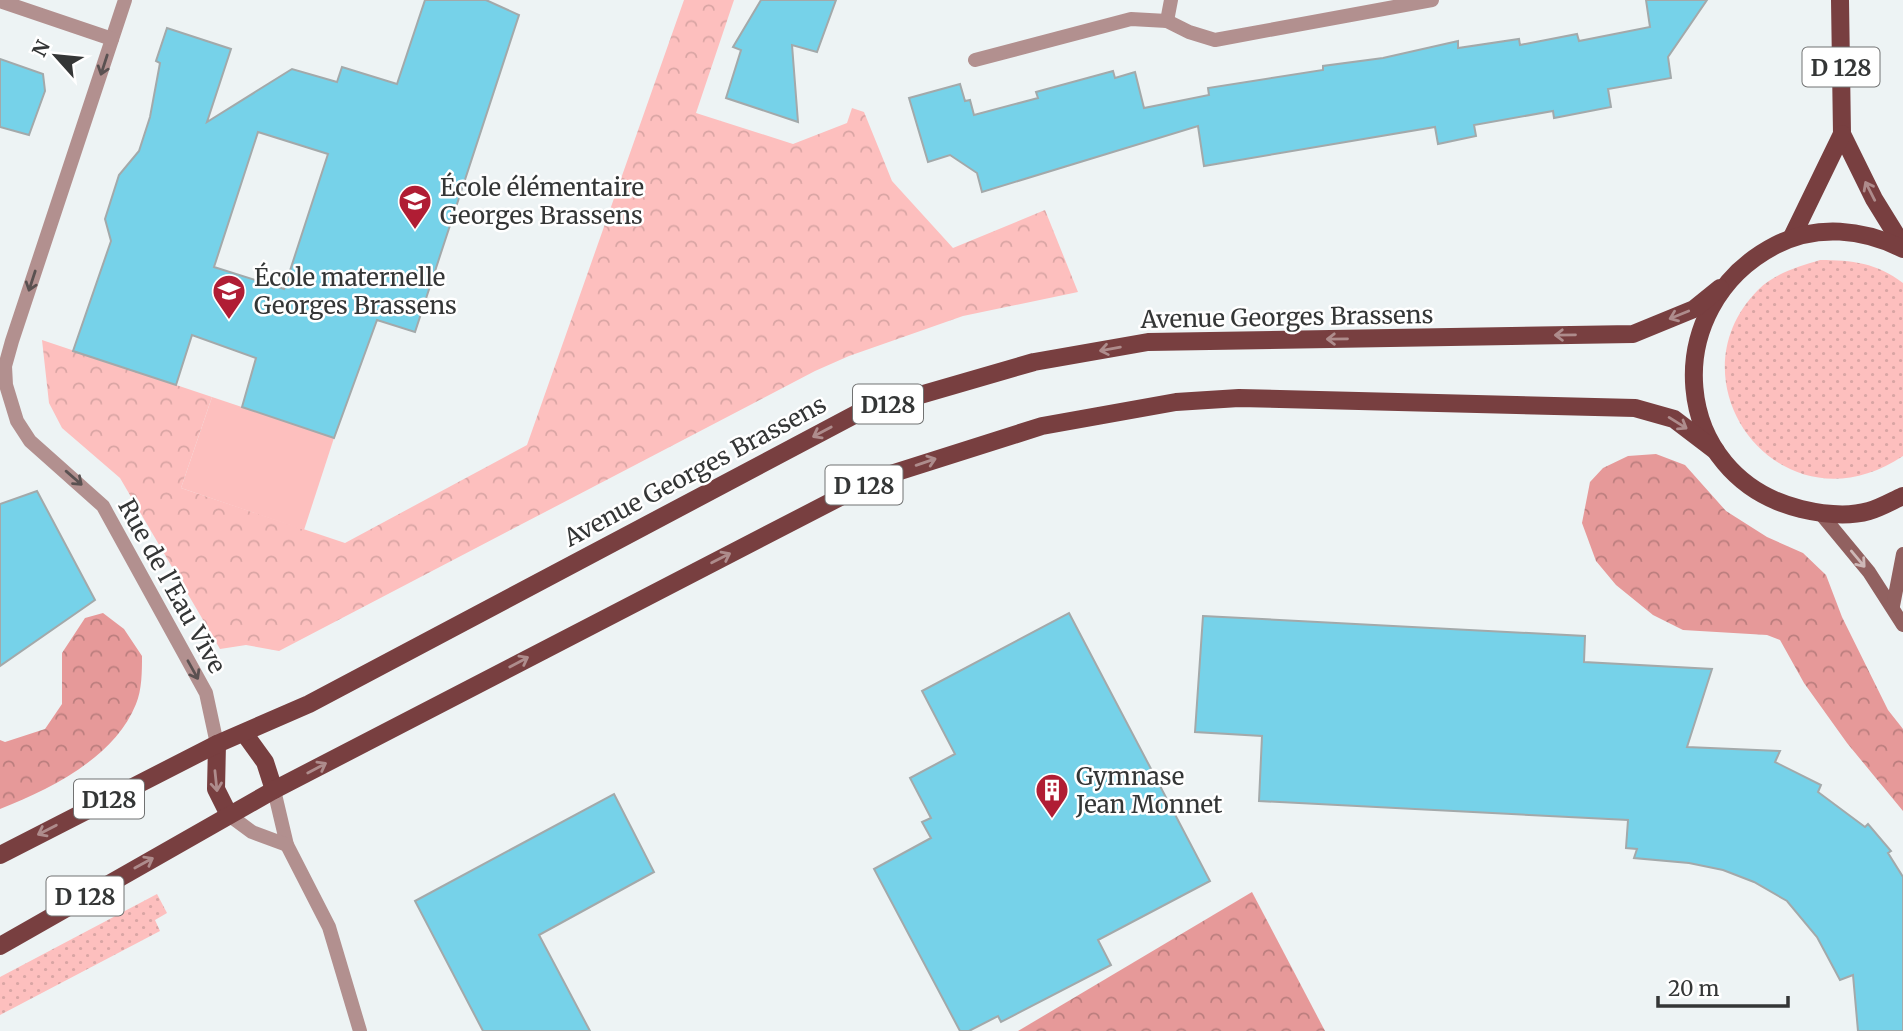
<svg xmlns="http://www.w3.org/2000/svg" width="1903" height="1031" font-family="Merriweather,serif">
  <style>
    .grass { fill: url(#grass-dots) }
    .forest { fill: url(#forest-crowns) }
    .park { fill: url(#park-crowns) }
    .garden { fill: #fdbfbe }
    .building { fill: #76d2e9; stroke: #a3a9aa; stroke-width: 2; fill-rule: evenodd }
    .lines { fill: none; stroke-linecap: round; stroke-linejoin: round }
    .street { stroke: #b2908f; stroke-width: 14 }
    .secondary { stroke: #916160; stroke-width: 14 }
    .primary { stroke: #783f40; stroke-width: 18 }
    .oneway { stroke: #5a5151 }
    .oneway2 { stroke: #ae8c8c }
    .oneway3 { stroke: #ceb8b7 }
    .labels { text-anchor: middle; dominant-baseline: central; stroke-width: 5; stroke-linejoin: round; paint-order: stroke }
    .shield { fill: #fff; stroke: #717272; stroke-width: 2 }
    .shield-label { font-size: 23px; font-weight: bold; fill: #343636 }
    .poi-label { font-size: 24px; fill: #343636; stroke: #fff; text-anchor: start }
    .street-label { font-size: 24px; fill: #343636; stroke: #fff }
  </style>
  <defs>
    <pattern id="grass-dots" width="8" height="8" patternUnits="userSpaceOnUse" patternTransform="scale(1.75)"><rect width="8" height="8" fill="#fdbfbe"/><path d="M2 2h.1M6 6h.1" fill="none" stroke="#d9a5a4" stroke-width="1.8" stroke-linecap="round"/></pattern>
    <pattern id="forest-crowns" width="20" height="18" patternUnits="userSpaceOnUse" patternTransform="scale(1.75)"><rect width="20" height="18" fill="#e69999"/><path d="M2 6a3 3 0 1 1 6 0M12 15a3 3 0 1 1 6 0" fill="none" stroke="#bb7e7e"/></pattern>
    <pattern id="park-crowns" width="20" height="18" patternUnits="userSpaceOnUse" patternTransform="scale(1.75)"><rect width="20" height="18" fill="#fdbfbe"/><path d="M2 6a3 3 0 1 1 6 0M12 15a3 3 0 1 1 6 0" fill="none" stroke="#d9a5a4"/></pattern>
  </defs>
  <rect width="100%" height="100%" fill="#edf3f4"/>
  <!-- grass -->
  <g class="grass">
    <path d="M 1820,260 C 1852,260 1877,263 1903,283 L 1903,456 C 1782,537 1666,383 1758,290 C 1775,273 1798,267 1820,260 Z"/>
    <path d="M 157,894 L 167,913 L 155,920 L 160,931 L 0,1015 L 0,977 Z"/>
  </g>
  <!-- forest -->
  <g class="forest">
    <path d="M 1656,454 L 1685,465 L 1726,511 L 1767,537 L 1803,553 L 1826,575 L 1842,617 L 1888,710 L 1903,729 L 1903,811 L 1847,743 L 1804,683 L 1780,640 L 1767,635 L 1683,630 L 1653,615 L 1616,585 L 1596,561 L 1582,523 L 1590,482 L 1603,468 L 1628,456 Z"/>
    <path d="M 103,613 L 124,629 L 142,656 C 142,671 142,690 136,704 C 115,757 51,789 0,809 L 0,740 L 5,742 L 45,729 L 62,704 L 62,653 L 85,618 Z"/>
    <path d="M 1252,892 L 1325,1031 L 1018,1031 Z"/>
  </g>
  <!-- park -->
  <path class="park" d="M 684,0 L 734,0 L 696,113 L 793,144 L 847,123 L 852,108 L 864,112 L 892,181 L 953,248 L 1045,210 L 1078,292 L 963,316 L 849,356 L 815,371 L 279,651 L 246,645 L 220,649 L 120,478 L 62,428 L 49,403 L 42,340 L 212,397 L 181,488 L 345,543 L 527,445 Z"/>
  <!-- garden -->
  <path class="garden" d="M 212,397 L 334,438 L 304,530 L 181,488 Z"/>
  <!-- building -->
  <g class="building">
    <path d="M 425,0 L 486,0 L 519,15 L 415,332 L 377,320 L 334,438 L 242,407 L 256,358 L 192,335 L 176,385 L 73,351 L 111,241 L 105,219 L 119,175 L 139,151 L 150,117 L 160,63 L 156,61 L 167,28 L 231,49 L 207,122 L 292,69 L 337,82 L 342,67 L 397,84 ZM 258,132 L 328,154 L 284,289 L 214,267 Z"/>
    <path d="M 761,0 L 836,0 L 817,52 L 792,45 L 798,122 L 726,98 L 741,50 L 733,47 Z"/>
    <path d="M 1646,0 L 1707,0 L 1668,57 L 1671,78 L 1608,89 L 1611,107 L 1554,118 L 1553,111 L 1474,125 L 1476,136 L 1438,144 L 1435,127 L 1204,166 L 1198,126 L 982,192 L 977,173 L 950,155 L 928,162 L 909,98 L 960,84 L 965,101 L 970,100 L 974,115 L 1038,98 L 1036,92 L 1113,71 L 1115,78 L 1135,72 L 1144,108 L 1209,95 L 1208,88 L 1323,70 L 1323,66 L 1383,58 L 1458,41 L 1458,48 L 1519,39 L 1520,45 L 1577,34 L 1579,41 L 1650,27 Z"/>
    <path d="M 0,59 L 43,74 L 45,91 L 29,135 L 0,127 Z"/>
    <path d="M 37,491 L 95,600 L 0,666 L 0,504 Z"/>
    <path d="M 1069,613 L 1210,881 L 1098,940 L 1111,965 L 1001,1022 L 998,1016 L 969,1031 L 960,1031 L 874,869 L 931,838 L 922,822 L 931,818 L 910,778 L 955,754 L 922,691 Z"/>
    <path d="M 1203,616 L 1585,636 L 1584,662 L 1712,669 L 1687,747 L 1780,751 L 1775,762 L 1821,785 L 1818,792 L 1865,827 L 1868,824 L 1891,851 L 1888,853 L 1903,877 L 1903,1031 L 1858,1031 L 1853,975 L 1840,980 L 1817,937 L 1787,901 L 1754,882 L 1723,870 L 1689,863 L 1634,858 L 1637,849 L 1626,848 L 1628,820 L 1259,801 L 1262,736 L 1195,732 Z"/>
    <path d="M 614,794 L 654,872 L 539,935 L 590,1031 L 483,1031 L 415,901 Z"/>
  </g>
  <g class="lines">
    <!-- street -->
    <g class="street">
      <path d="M 125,0 L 12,341 L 5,366 L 6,385 L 17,421 L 30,441 L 103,506 L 206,693 L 217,744"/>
      <path d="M 0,1 L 112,39"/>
      <path d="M 1167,21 L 1171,0"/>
      <path d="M 975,60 L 1131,19 L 1167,21 L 1189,32 L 1215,40 L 1432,0"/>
      <path d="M 274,790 L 287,845 L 329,927 L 360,1031"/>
      <path d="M 229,815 L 252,832 L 287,845"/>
    </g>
    <!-- secondary -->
    <g class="secondary">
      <path d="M 1821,514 L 1869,572 L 1903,625"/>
      <path d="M 1893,606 L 1903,554"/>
    </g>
    <!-- primary -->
    <g class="primary">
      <path d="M 1840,0 L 1842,134 L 1874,199 L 1903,246"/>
      <path d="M 1792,237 L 1842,134"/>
      <path d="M 1903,249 C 1863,229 1817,224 1776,245 C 1657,306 1669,477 1801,509 C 1822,514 1848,517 1869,511 C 1880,508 1892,501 1903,496"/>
      <path d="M 244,733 L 265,762 L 274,790"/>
      <path d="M 217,744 L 216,789 L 229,815"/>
      <path d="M 0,855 L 217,744 L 309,704 L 858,413 L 1034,362 L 1148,342 L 1633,334 L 1694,309 L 1720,288"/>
      <path d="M 0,946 L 274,790 L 875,479 L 1042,426 L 1176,402 L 1239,398 L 1635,408 L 1674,419 L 1716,451"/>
    </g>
  </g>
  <!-- one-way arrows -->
  <defs><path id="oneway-shaft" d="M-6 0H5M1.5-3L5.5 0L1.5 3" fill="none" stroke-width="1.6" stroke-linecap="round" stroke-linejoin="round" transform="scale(1.75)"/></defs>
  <g class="oneway">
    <use href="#oneway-shaft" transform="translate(104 65) rotate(108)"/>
    <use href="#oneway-shaft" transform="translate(32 281) rotate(108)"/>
    <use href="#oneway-shaft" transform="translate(74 478) rotate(41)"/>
    <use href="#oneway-shaft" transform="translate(193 670) rotate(61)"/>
  </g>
  <g class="oneway2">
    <use href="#oneway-shaft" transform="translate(1870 191) rotate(-117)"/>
    <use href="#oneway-shaft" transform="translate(1679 315) rotate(158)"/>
    <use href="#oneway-shaft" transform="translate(1565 335) rotate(179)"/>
    <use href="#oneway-shaft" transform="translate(1337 339) rotate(179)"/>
    <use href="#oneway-shaft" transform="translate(1110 349) rotate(170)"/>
    <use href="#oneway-shaft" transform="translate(1678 423) rotate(32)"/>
    <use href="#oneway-shaft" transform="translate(822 432) rotate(152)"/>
    <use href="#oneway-shaft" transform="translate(926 462) rotate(-19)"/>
    <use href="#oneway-shaft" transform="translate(721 558) rotate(-27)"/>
    <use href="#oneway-shaft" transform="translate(519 662) rotate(-28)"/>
    <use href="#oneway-shaft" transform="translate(317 768) rotate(-28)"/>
    <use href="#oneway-shaft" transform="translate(216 781) rotate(84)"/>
    <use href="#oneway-shaft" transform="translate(47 830) rotate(153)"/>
    <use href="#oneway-shaft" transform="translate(144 863) rotate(-29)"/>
  </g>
  <use class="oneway3" href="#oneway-shaft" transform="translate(1858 559) rotate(50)"/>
  <!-- icons -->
  <defs>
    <symbol id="school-pin" viewBox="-11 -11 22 30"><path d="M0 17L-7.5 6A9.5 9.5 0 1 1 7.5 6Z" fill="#b01d34" stroke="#fff"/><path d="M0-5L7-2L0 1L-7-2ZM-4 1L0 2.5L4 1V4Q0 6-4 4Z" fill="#fff"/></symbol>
    <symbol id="building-pin" viewBox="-11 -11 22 30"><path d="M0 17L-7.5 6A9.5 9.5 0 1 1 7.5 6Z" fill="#b01d34" stroke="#fff"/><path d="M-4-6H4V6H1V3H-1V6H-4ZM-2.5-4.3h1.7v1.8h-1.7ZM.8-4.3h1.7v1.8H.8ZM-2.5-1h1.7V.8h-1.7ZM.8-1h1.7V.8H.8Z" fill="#fff"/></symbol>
  </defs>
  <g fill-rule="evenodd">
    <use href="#school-pin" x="396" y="182" width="38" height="52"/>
    <use href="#school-pin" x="210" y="272" width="38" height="52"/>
    <use href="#building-pin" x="1033" y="771" width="38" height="52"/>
  </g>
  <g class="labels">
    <!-- shield labels -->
    <g class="shield">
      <rect x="1802.5" y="47.5" width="77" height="39" rx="5"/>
      <rect x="853" y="384.5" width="70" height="39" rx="5"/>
      <rect x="825.5" y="465.5" width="77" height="39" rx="5"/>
      <rect x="74" y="779.5" width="70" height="39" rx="5"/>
      <rect x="46.5" y="876.5" width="77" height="39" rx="5"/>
    </g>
    <g class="shield-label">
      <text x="1841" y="67">D 128</text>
      <text x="888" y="404">D128</text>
      <text x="864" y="485">D 128</text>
      <text x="109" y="799">D128</text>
      <text x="85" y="896">D 128</text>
    </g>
    <!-- poi labels -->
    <g class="poi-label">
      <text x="440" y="187">École élémentaire<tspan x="440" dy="28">Georges Brassens</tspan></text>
      <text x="254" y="277">École maternelle<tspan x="254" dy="28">Georges Brassens</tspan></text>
      <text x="1076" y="776">Gymnase<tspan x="1076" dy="28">Jean Monnet</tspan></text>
    </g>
    <!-- street labels -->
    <g class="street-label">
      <text transform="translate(1287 317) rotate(-1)">Avenue Georges Brassens</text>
      <text transform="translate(695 471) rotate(-28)">Avenue Georges Brassens</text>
      <text transform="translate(172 586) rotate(61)">Rue de l'Eau Vive</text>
    </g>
  </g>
  <!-- north arrow -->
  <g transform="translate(56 56) rotate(297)" stroke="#ffffff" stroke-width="5" paint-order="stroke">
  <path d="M0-5L12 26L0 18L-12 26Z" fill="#343636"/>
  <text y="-10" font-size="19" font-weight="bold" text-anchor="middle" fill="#343636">N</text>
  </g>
  <!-- scale -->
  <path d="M1658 996v10h130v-10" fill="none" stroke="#343636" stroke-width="3.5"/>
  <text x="1668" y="996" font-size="21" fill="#343636" stroke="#ffffff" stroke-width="5" paint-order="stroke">20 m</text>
</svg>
